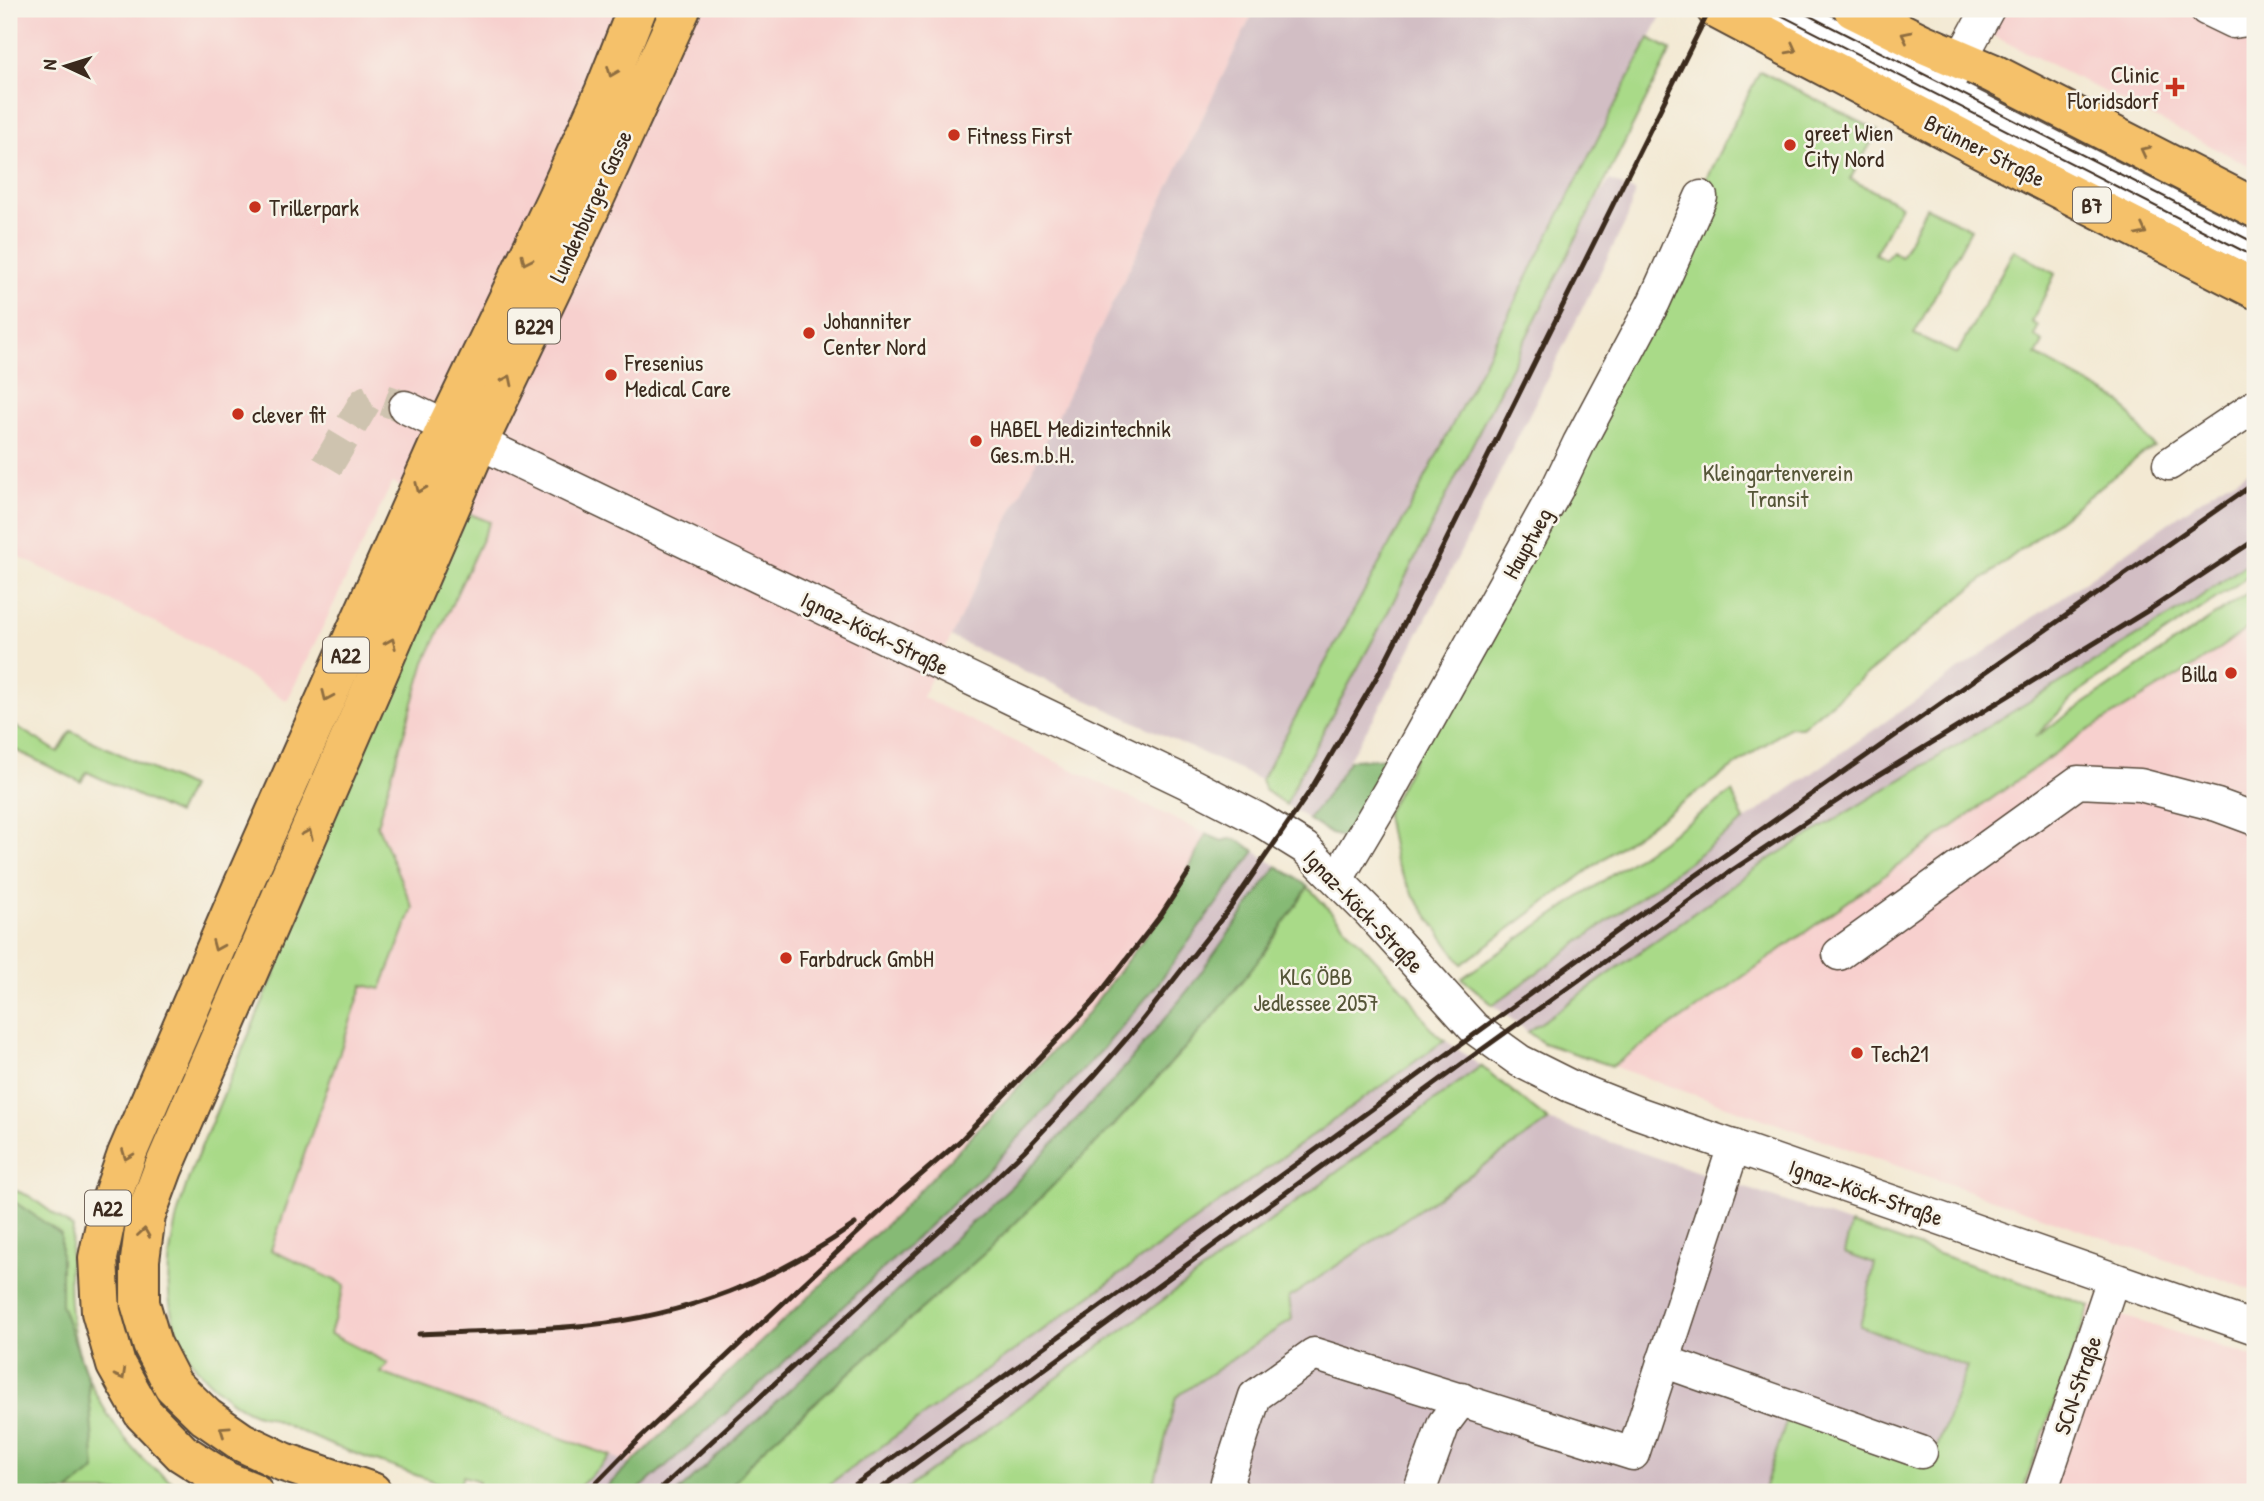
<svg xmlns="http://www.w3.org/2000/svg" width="2264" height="1501" font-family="'Patrick Hand',sans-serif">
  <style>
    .built { fill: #f7d0ce }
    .industrial { fill: #d2bec4 }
    .green { fill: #a9da88; stroke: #728253; stroke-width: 2 }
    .forest { fill: #86ba74; stroke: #607249; stroke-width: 2 }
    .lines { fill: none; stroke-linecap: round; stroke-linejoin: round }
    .minor-tunnel { stroke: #cec3af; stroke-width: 32; stroke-dasharray: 32 16; stroke-linecap: butt }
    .minor-casing { stroke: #574739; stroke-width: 35 }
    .major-casing { stroke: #574739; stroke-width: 42 }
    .highway-casing { stroke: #574739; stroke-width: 42 }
    .minor { stroke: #fff; stroke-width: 32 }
    .major { stroke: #f5c16b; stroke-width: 38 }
    .highway { stroke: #f5c16b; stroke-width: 38 }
    .tram { stroke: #3b2a1e; stroke-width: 2 }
    .rail { stroke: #3b2a1e; stroke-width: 5 }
    .oneway { stroke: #8f6e41 }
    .poi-dot { fill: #c8321e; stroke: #f7f3e8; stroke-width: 2.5 }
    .labels { text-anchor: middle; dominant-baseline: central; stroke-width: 5; stroke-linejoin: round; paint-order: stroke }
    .shield { fill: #f7f3e8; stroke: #73665b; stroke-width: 2 }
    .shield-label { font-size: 21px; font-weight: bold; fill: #3b2a1e }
    .poi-label { font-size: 23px; fill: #3b2a1e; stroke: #f7f3e8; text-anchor: start }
    .street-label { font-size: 23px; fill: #3b2a1e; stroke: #f7f3e8 }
    .park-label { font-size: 23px; fill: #565638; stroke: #f7f3e8 }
  </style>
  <rect width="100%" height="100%" fill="#f7f3e8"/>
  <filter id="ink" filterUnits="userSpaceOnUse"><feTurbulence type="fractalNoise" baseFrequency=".0143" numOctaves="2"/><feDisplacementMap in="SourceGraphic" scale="14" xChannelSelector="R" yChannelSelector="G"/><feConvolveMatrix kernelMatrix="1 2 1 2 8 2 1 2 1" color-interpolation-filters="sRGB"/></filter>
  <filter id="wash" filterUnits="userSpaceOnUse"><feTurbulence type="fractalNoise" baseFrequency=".00686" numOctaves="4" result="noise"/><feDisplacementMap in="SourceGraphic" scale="28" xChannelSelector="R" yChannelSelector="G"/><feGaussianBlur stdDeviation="1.57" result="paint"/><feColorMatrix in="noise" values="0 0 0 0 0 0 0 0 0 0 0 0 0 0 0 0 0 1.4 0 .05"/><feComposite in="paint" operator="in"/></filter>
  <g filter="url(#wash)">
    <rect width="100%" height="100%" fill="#f3e9d3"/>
    <!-- built -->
    <g class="built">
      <path d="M 9,9 L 1255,9 L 922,697 L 1206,834 L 1175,897 L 1082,1020 L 897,1214 L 630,1463 L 380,1373 L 388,1363 L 330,1334 L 345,1285 L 271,1251 L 363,984 L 380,989 L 413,908 L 377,825 L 425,662 L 489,522 L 392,483 L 287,701 L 197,643 L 9,552 Z"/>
      <path d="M 1941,9 L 2255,9 L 2255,168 L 2250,166 Z"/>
      <path d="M 2255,623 L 2255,795 L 2186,771 L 2255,797 L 2255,1291 L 1612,1066 L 1723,991 L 2082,734 L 2199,663 Z"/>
      <path d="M 2090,1306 L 2255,1357 L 2255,1492 L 2022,1492 Z"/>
    </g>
    <!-- industrial -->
    <g class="industrial">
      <path d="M 1255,9 L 1657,9 L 1663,12 L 1412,504 L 1261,780 L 951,637 Z"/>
      <path d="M 1610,180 L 1635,192 L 1627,219 L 1453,567 L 1378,711 L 1325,798 L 1308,819 L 1286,805 L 1299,776 L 1368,650 L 1593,206 Z"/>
      <path d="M 2255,466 L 2255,558 L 2193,602 L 1765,862 L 1528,1032 L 1493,1005 L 1744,821 L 2225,483 L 2236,480 Z"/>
      <path d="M 1255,851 L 1277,866 L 1189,989 L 1115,1079 L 1017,1181 L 678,1492 L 636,1492 L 769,1376 L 984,1174 L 1103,1049 L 1157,985 Z"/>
      <path d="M 1445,1040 L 1481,1066 L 902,1492 L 818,1492 Z"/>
      <path d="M 1549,1121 L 1851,1224 L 1844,1253 L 1875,1264 L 1860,1326 L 1967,1367 L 1931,1463 L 1788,1417 L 1763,1492 L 1152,1492 L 1175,1397 L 1292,1319 L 1289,1298 Z"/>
      <path d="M 611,1456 L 630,1463 L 601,1492 L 574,1492 Z"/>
    </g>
    <!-- green -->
    <g class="green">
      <path d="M 1649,38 L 1671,50 L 1386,616 L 1299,776 L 1286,805 L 1265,790 L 1261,780 L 1412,504 Z"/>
      <path d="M 1760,71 L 1878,131 L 1850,179 L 1901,205 L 1875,254 L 1885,259 L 1892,251 L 1901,257 L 1926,207 L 1971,229 L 1914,334 L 1957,354 L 2014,250 L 2055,274 L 2032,322 L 2038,326 L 2035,336 L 2043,342 L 2036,355 L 2120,401 L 2154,447 L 2142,454 L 1977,584 L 1802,727 L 1790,727 L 1633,837 L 1462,964 L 1415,898 L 1395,862 L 1386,815 Z"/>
      <path d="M 465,512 L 490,522 L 425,662 L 377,825 L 413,908 L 381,989 L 363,985 L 271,1250 L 345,1285 L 330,1334 L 388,1363 L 381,1373 L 611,1456 L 574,1492 L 475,1492 L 479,1481 L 463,1476 L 458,1490 L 331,1445 L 268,1417 C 248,1415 232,1402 217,1389 C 147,1330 165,1239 194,1164 L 299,916 L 308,871 Z"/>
      <path d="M 2255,558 L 2255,572 L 2080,691 L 2035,737 L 2255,588 L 2255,623 L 2199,663 L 2082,734 L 1723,991 L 1612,1066 L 1543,1043 L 1528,1032 L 1765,862 L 2193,602 Z"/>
      <path d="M 9,722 L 58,752 L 71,731 L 190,787 L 177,814 L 87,772 L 81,782 L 9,747 Z"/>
      <path d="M 1732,792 L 1744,821 L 1493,1005 L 1462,978 Z"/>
      <path d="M 1308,887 L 1407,993 L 1431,1029 L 1445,1040 L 818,1492 L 726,1492 L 762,1450 L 987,1251 L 1118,1121 L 1214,1016 L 1263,954 Z"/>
      <path d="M 1481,1066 L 1549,1121 L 1289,1298 L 1292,1319 L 1176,1397 L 1152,1492 L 902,1492 Z"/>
      <path d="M 9,1188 L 29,1196 L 73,1228 C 64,1296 69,1354 107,1413 C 118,1430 130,1446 144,1460 C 157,1472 172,1482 187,1492 L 9,1492 Z"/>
      <path d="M 1851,1224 L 2090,1306 L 2022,1492 L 1763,1492 L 1788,1417 L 1931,1463 L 1967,1367 L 1860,1326 L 1875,1264 L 1844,1253 Z"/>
    </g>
    <!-- forest -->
    <g class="forest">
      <path d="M 1399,758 L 1349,839 L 1331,834 L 1308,819 L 1325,798 L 1350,760 Z"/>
      <path d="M 1206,834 L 1222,841 C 1235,835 1244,844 1255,851 L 1157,985 L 1103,1049 L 984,1174 L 769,1376 L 636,1492 L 601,1492 L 897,1214 L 1082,1020 L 1175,897 Z"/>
      <path d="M 1277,866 C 1288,873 1298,878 1308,887 L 1263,954 L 1214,1016 L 1118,1121 L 987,1251 L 762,1450 L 726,1492 L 678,1492 L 1017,1181 L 1115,1079 L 1189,989 Z"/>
      <path d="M 9,1198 L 61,1234 L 61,1304 L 88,1379 L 95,1470 L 67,1492 L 9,1492 Z"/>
    </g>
  </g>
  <g filter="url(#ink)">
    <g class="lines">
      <!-- minor-tunnel -->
      <path class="minor-tunnel" d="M 327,466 L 365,402 L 376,397 L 405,407"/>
      <defs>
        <g id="minor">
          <path d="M 1782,9 L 2255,250"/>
          <path d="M 2206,9 L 2233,22 L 2255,19"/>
          <path d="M 1950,79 L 1988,9"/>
          <path d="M 405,407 L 1194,786 L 1258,819 L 1305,848 L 1371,914 L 1474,1028 L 1520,1061 L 1570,1086 L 1638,1113 L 2255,1328"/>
          <path d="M 2169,464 L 2255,406"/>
          <path d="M 1337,879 L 1388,793 L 1557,489 L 1579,443 L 1654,302 L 1701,197"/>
          <path d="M 1839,954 L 2078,782 L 2140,785 L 2217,805 L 2255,819"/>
          <path d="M 1663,1361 L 1921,1452"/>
          <path d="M 1233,1492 L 1227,1482 L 1255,1396 L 1314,1354 L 1633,1454 L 1734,1146"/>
          <path d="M 1419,1492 L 1444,1423 L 1462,1399"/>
          <path d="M 2041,1492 L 2113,1279"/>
        </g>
        <g id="major">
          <path d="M 1716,9 L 1997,157 L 2255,289"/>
          <path d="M 1853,9 L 1922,43 L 1990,72 L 2255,208"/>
          <path d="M 447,426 L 556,199 L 604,92 L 637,9"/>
          <path d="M 479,441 L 589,211 L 681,9"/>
        </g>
        <g id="highway">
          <path d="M 253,1492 L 226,1481 L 182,1453 L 143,1413 L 116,1365 L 101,1312 L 98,1258 L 109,1206 L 127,1154 L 244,883 L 447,426"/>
          <path d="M 372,1492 L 284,1462 L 242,1442 L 206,1417 L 173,1385 L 152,1344 L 140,1303 L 140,1260 L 146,1215 L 163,1169 L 479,441"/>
        </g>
      </defs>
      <!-- minor casing -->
      <use href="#minor" class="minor-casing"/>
      <!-- major casing -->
      <use href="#major" class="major-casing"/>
      <!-- highway casing -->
      <use href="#highway" class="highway-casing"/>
      <!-- minor -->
      <use href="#minor" class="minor"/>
      <!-- major -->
      <use href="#major" class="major"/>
      <!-- highway -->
      <use href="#highway" class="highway"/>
      <!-- tram -->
      <g class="tram">
        <path d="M 1769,9 L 2255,257"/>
        <path d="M 1796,9 L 2255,243"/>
      </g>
      <!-- rail -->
      <g class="rail">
        <path d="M 419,1334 C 476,1331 533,1331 589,1325 C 684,1316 779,1279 855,1224"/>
        <path d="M 587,1492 L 641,1437 L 901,1192 L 960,1141 L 1093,1002 L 1161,915 L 1189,872"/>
        <path d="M 657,1492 L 941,1230 L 1024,1151 L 1094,1076 L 1140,1023 L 1230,908 L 1310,791 L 1379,673 L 1440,553 L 1710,9"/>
        <path d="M 845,1492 L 1614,933 L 2255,483"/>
        <path d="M 876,1492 L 1470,1058 L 1731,871 L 1843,797 L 2152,608 L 2255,540"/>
      </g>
    </g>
    <!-- one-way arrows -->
    <defs><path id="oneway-chevron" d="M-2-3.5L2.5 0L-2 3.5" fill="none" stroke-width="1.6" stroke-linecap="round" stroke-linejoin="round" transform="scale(1.75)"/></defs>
    <g class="oneway">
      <use href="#oneway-chevron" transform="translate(1906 36) rotate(-154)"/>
      <use href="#oneway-chevron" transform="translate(1792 49) rotate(28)"/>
      <use href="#oneway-chevron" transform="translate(612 72) rotate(112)"/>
      <use href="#oneway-chevron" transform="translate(2145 151) rotate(-153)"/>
      <use href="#oneway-chevron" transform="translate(2142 231) rotate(27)"/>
      <use href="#oneway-chevron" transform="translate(526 260) rotate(116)"/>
      <use href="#oneway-chevron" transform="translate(508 380) rotate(-64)"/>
      <use href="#oneway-chevron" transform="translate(420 488) rotate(114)"/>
      <use href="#oneway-chevron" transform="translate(391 643) rotate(-67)"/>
      <use href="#oneway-chevron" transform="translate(327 696) rotate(114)"/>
      <use href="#oneway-chevron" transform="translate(308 834) rotate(-66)"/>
      <use href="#oneway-chevron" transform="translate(217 946) rotate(113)"/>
      <use href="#oneway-chevron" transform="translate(127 1155) rotate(111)"/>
      <use href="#oneway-chevron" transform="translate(144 1233) rotate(-82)"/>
      <use href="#oneway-chevron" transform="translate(121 1375) rotate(61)"/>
      <use href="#oneway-chevron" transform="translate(224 1430) rotate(-146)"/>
    </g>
  </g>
  <!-- markers -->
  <g class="poi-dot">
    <path d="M2171.5 76.5h7v7h7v7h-7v7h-7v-7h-7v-7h7z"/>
    <circle cx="954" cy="135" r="7"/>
    <circle cx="1790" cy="145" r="7"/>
    <circle cx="255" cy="207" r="7"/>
    <circle cx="809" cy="333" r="7"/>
    <circle cx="611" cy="375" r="7"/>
    <circle cx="238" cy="414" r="7"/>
    <circle cx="976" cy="441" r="7"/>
    <circle cx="2231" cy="673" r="7"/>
    <circle cx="786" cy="958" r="7"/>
    <circle cx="1857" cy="1053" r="7"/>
  </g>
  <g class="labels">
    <!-- shield labels -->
    <g class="shield">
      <rect x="2073" y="187.5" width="38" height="35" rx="5"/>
      <rect x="508" y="308.5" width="52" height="35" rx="5"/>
      <rect x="323" y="637.5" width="46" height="35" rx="5"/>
      <rect x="85" y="1190.5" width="46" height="35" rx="5"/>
    </g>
    <g class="shield-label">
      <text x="2092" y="205">B7</text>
      <text x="534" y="326">B229</text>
      <text x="346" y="655">A22</text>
      <text x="108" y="1208">A22</text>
    </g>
    <!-- poi labels -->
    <g class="poi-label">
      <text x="2159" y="74" text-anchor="end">Clinic<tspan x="2159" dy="26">Floridsdorf</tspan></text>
      <text x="1804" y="132">greet Wien<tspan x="1804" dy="26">City Nord</tspan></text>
      <text x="968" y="135">Fitness First</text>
      <text x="269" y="207">Trillerpark</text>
      <text x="823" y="320">Johanniter<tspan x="823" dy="26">Center Nord</tspan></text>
      <text x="625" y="362">Fresenius<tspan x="625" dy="26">Medical Care</tspan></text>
      <text x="252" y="414">clever fit</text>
      <text x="990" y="428">HABEL Medizintechnik<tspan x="990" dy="26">Ges.m.b.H.</tspan></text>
      <text x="2217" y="673" text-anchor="end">Billa</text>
      <text x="800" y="958">Farbdruck GmbH</text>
      <text x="1871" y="1053">Tech21</text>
    </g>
    <!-- street labels -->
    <g class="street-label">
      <text transform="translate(1985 150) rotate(27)">Brünner Straße</text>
      <text transform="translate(590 206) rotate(-65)">Lundenburger Gasse</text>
      <text transform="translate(1527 543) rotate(-61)">Hauptweg</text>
      <text transform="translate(875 633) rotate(26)">Ignaz-Köck-Straße</text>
      <text transform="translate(1364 911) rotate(46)">Ignaz-Köck-Straße</text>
      <text transform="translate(1866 1192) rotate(19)">Ignaz-Köck-Straße</text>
      <text transform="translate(2077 1385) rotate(-71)">SCN-Straße</text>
    </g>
    <!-- park labels -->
    <g class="park-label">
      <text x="1778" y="472">Kleingartenverein<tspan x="1778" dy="26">Transit</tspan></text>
      <text x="1316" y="976">KLG ÖBB<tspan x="1316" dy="26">Jedlessee 2057</tspan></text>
    </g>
  </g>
  <!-- margin -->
  <rect width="2264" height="1501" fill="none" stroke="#f7f3e8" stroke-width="35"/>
  <!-- north arrow -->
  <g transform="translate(66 66) rotate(274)" stroke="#f7f3e8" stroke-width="5" paint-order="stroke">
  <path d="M0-5L12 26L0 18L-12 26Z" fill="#3b2a1e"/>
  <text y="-10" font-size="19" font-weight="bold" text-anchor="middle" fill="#3b2a1e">N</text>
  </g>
</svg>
